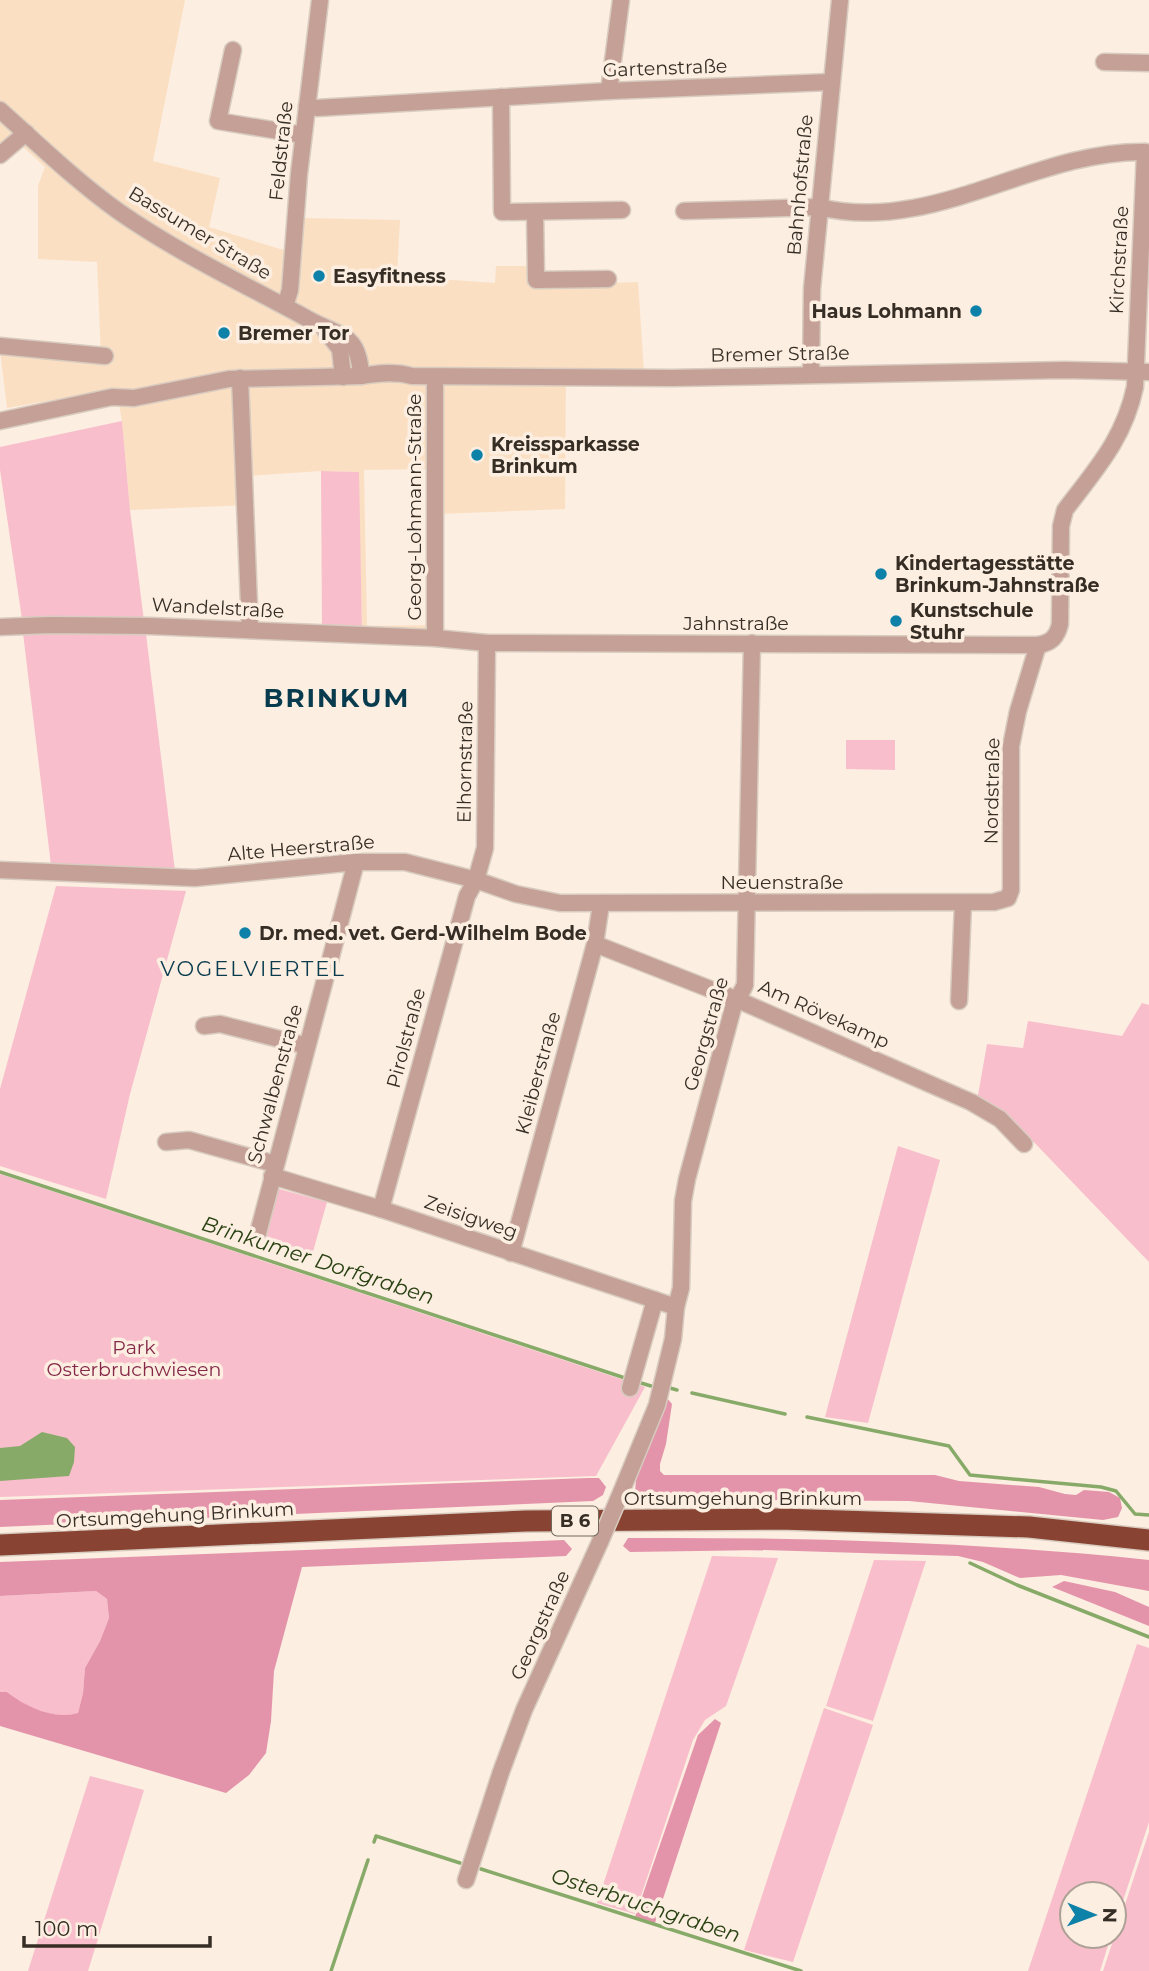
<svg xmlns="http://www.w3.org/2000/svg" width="1149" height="1971" font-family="Montserrat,sans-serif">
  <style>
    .built { fill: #fbdfc2; fill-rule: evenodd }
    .green { fill: #f8becc }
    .forest { fill: #e494aa }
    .water { fill: #87aa69 }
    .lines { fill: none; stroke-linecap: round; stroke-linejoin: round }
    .stream { stroke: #87aa69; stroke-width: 3.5 }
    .minor-casing { stroke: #d8cbbf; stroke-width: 19 }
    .highway-casing { stroke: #d8cbbf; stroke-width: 24 }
    .minor { stroke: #c4a097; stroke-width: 16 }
    .highway { stroke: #884332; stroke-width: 21 }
    .minor-bridge-casing { stroke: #d8cbbf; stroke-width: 19; stroke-linecap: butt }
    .minor-bridge { stroke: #c4a097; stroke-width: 16 }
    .poi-dot { fill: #0e81a8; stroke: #fceee1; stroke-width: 2.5 }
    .labels { text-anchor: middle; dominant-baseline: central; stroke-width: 7; stroke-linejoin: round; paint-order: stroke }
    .shield { fill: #fceee1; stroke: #71685d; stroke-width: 2 }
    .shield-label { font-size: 18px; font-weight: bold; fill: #362e25 }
    .street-label { font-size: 19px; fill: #362e25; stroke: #fceee1 }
    .poi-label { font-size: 19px; font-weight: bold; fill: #362e25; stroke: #fceee1; text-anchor: start }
    .park-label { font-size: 19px; fill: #852849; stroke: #fceee1 }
    .neighbourhood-label { font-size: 21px; letter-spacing: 2px; fill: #083b4e; stroke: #fceee1 }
    .water-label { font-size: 21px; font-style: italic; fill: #2a4213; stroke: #fceee1 }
    .district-label { font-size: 26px; font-weight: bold; letter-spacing: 2px; fill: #083b4e; stroke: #fceee1 }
  </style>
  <rect width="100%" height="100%" fill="#fceee1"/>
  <!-- built -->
  <path class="built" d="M 0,0 L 185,0 L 153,161 L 220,178 L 209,227 L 280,249 L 298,251 L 302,218 L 400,220 L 397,276 L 495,283 L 496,266 L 528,266 L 528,286 L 638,282 L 644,372 L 566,372 L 565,509 L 436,514 L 435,634 L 362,631 L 358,472 L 321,471 L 246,476 L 247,505 L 130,510 L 122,421 L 116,389 L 7,408 L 0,350 L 101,357 L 97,262 L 38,259 L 38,186 L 45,167 L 11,136 L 0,147 ZM 429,469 L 430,625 L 367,626 L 364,470 Z"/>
  <!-- green -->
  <g class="green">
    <path d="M 122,421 L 130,510 L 144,621 L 22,619 L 0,470 L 0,447 Z"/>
    <path d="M 321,471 L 359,472 L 362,631 L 322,630 Z"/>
    <path d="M 90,632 L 146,634 L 175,871 L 51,865 L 23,633 Z"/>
    <path d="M 846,740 L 895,740 L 895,770 L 846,769 Z"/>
    <path d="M 56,886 L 186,891 L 130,1094 L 106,1199 L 0,1166 L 0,1089 Z"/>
    <path d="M 1142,1003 L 1149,1005 L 1149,1262 L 1007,1114 L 977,1101 L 987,1044 L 1023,1048 L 1028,1021 L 1122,1036 Z"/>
    <path d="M 898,1146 L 940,1160 L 868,1423 L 825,1417 Z"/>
    <path d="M 0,1174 L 645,1387 L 596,1476 L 0,1497 Z"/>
    <path d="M 279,1189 L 327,1202 L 312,1255 L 265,1242 Z"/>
    <path d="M 712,1556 L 778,1558 L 726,1706 L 705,1720 L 693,1740 L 635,1914 L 597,1903 Z"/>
    <path d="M 874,1560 L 926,1561 L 873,1721 L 826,1706 Z"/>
    <path d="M 96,1591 L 107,1599 L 109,1618 L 100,1641 L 85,1668 L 83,1693 L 78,1713 C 54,1720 26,1708 7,1692 L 0,1692 L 0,1596 Z"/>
    <path d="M 1137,1644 L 1149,1648 L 1149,1822 L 1114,1928 L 1114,1894 L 1072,1894 L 1072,1936 L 1111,1936 L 1100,1971 L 1028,1971 Z"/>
    <path d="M 824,1708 L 873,1725 L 793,1962 L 744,1950 Z"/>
    <path d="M 90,1776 L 144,1790 L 88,1971 L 28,1971 Z"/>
    <path d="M 1149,1832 L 1149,1971 L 1103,1971 Z"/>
  </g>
  <!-- forest -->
  <g class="forest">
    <path d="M 666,1397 L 672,1404 L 666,1444 L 660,1464 L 660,1471 L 664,1475 L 935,1475 L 959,1481 L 1039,1487 L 1065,1494 L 1076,1495 L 1084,1490 L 1109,1492 L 1120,1498 L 1122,1508 L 1118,1517 L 1103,1520 L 909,1501 L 641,1499 L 635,1491 L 636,1480 Z"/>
    <path d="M 588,1478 L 599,1478 L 606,1487 L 603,1495 L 593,1501 L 0,1527 L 0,1500 Z"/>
    <path d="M 628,1538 C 802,1537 976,1542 1149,1560 L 1149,1591 L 1061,1575 L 1020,1578 L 983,1562 L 958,1556 L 764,1550 L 630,1552 L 623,1546 Z"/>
    <path d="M 564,1540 L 572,1549 L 566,1556 L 302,1567 L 274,1671 L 271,1721 L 266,1753 L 249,1775 L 226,1793 L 0,1726 L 0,1692 L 7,1692 C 26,1707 54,1720 78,1713 L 83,1693 L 85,1668 L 100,1641 L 109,1618 L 107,1599 L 96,1591 L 0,1596 L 0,1562 Z"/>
    <path d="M 1064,1581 L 1115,1592 L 1149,1607 L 1149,1626 L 1052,1587 Z"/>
    <path d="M 715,1719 L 721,1723 L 655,1923 L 635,1917 L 698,1735 Z"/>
  </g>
  <!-- water -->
  <path class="water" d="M 42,1432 L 67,1438 L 75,1447 L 74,1462 L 69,1476 L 0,1481 L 0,1448 L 20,1446 Z"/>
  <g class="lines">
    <!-- stream -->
    <g class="stream">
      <path d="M 0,1172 L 625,1378"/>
      <path d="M 641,1383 L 651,1386"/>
      <path d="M 670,1388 L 677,1390"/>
      <path d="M 692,1393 L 785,1414"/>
      <path d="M 807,1417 L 949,1446 L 970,1475 L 1101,1487 L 1116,1491 L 1135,1514 L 1149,1515"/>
      <path d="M 970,1563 L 1017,1585 L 1149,1637"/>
      <path d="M 374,1842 L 376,1836 L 460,1863"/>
      <path d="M 481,1869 L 801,1971"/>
      <path d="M 331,1971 L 368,1860"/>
    </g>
    <defs>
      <g id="minor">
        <path d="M 233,50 L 218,121 L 303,135"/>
        <path d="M 1104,62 L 1149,63"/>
        <path d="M 609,91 L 621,0"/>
        <path d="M 501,97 L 502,212 L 622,210"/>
        <path d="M 307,106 L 317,108 L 609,91 L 831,82"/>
        <path d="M 0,110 C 38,144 76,181 118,211 C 178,253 244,284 308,319 C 341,337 359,333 361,376"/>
        <path d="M 0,155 L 26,133"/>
        <path d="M 684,211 L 819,207 C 933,235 1033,150 1145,152"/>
        <path d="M 535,212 L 536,280 L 608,279"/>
        <path d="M 285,306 L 290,290 L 299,174 L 320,0"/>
        <path d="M 325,330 L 340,349 L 343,377"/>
        <path d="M 0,346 L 105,356"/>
        <path d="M 811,374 L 812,289 L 840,0"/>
        <path d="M 435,377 L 435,638"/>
        <path d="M 240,378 L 250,630"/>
        <path d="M 0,421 L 112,397 L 134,398 L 229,379 L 361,376 C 378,373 395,371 412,376 L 672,378 L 1065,370 L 1149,372"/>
        <path d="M 0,627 L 50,625 L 149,626 L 435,638 L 487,643 L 1038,645 C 1051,643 1057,637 1060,624 L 1061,526 L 1065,510 C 1096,469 1124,439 1135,387 L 1145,152"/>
        <path d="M 0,870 L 195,878 L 356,862 L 405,862 L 476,880 L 516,894 L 560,903 L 994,902 L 1008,898 L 1011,890 L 1011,746 L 1018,711 L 1038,645"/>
        <path d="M 595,944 L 738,1000 L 971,1102 L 1000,1119 L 1024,1144"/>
        <path d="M 959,1001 L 963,903"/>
        <path d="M 204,1026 L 220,1024 L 307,1046"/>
        <path d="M 166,1142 L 189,1140 L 275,1164"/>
        <path d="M 272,1176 L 381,1209 L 676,1307"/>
        <path d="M 381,1209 L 467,896 L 476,880 L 485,848 L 487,643"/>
        <path d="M 257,1237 L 356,862"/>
        <path d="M 511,1253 L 595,944 L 601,904"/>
        <path d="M 630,1388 L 655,1300"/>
        <path d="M 620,1495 L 657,1405 L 673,1339 L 676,1307 L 681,1288 L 683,1201 L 687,1179 L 733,1008 L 745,985 L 752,643"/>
        <path d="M 466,1880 L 501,1772 L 524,1710 L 600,1542"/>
      </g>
      <path id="highway" d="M 0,1545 L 526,1521 L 780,1519 L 1029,1527 L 1149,1540"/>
    </defs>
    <!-- minor casing -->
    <use href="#minor" class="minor-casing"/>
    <!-- highway casing -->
    <use href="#highway" class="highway-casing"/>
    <!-- minor -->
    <use href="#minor" class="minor"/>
    <!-- highway -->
    <use href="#highway" class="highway"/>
    <defs>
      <path id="minor-bridge" d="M 600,1542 L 620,1495"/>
    </defs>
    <!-- minor-bridge casing -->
    <use href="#minor-bridge" class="minor-bridge-casing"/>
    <!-- minor-bridge -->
    <use href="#minor-bridge" class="minor-bridge"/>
  </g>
  <!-- markers -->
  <g class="poi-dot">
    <circle cx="319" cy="276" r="7"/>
    <circle cx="976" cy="311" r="7"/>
    <circle cx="224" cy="333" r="7"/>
    <circle cx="477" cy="455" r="7"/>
    <circle cx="881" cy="574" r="7"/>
    <circle cx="896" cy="621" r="7"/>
    <circle cx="245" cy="933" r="7"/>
  </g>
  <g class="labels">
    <!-- shield labels -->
    <rect class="shield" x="552" y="1506.5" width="46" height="29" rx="5"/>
    <g class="shield-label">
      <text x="575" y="1521">B 6</text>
    </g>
    <!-- street labels -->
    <g class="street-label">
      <text transform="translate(665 68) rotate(-2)">Gartenstraße</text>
      <text transform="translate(281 151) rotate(-84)">Feldstraße</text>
      <text transform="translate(800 185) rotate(-85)">Bahnhofstraße</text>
      <text transform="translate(200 233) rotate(31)">Bassumer Straße</text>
      <text transform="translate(1119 260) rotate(-87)">Kirchstraße</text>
      <text transform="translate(780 354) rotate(-1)">Bremer Straße</text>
      <text transform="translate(414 507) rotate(-90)">Georg-Lohmann-Straße</text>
      <text transform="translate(218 608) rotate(3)">Wandelstraße</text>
      <text x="736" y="623">Jahnstraße</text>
      <text transform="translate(465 762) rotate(-89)">Elhornstraße</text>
      <text transform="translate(992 791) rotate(-89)">Nordstraße</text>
      <text transform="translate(301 848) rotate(-5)">Alte Heerstraße</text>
      <text x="782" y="882">Neuenstraße</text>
      <text transform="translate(824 1014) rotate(24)">Am Rövekamp</text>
      <text transform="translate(706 1034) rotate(-74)">Georgstraße</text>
      <text transform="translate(406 1038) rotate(-75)">Pirolstraße</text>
      <text transform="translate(538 1073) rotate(-75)">Kleiberstraße</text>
      <text transform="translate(275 1084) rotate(-75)">Schwalbenstraße</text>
      <text transform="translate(471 1217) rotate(19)">Zeisigweg</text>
      <text x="743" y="1498">Ortsumgehung Brinkum</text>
      <text transform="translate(175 1515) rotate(-3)">Ortsumgehung Brinkum</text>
      <text transform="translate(540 1625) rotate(-66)">Georgstraße</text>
    </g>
    <!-- poi labels -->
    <g class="poi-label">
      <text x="333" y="276">Easyfitness</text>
      <text x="962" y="311" text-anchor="end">Haus Lohmann</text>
      <text x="238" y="333">Bremer Tor</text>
      <text x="491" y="444">Kreissparkasse<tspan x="491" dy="22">Brinkum</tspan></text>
      <text x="895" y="563">Kindertagesstätte<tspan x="895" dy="22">Brinkum-Jahnstraße</tspan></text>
      <text x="910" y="610">Kunstschule<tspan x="910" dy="22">Stuhr</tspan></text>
      <text x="259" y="933">Dr. med. vet. Gerd-Wilhelm Bode</text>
    </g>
    <!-- park labels -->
    <g class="park-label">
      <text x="134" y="1347">Park<tspan x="134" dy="22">Osterbruchwiesen</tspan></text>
    </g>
    <!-- neighbourhood labels -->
    <g class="neighbourhood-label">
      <text x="253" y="968">VOGELVIERTEL</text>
    </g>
    <!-- water labels -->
    <g class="water-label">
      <text transform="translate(318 1260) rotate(18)">Brinkumer Dorfgraben</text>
      <text transform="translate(646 1905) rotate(18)">Osterbruchgraben</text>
    </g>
    <!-- district labels -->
    <g class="district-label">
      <text x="337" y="698">BRINKUM</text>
    </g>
  </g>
  <!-- north arrow -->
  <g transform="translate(1093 1915) rotate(91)"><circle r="33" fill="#fceee1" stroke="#ada196" stroke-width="2"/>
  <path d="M0-5L12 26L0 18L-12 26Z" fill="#0e81a8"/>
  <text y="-10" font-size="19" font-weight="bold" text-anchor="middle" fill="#362e25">N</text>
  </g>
  <!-- scale -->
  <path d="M24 1936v10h186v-10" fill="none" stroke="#362e25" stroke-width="3.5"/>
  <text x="35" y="1936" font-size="21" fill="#362e25" stroke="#fceee1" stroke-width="5" paint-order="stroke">100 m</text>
</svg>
